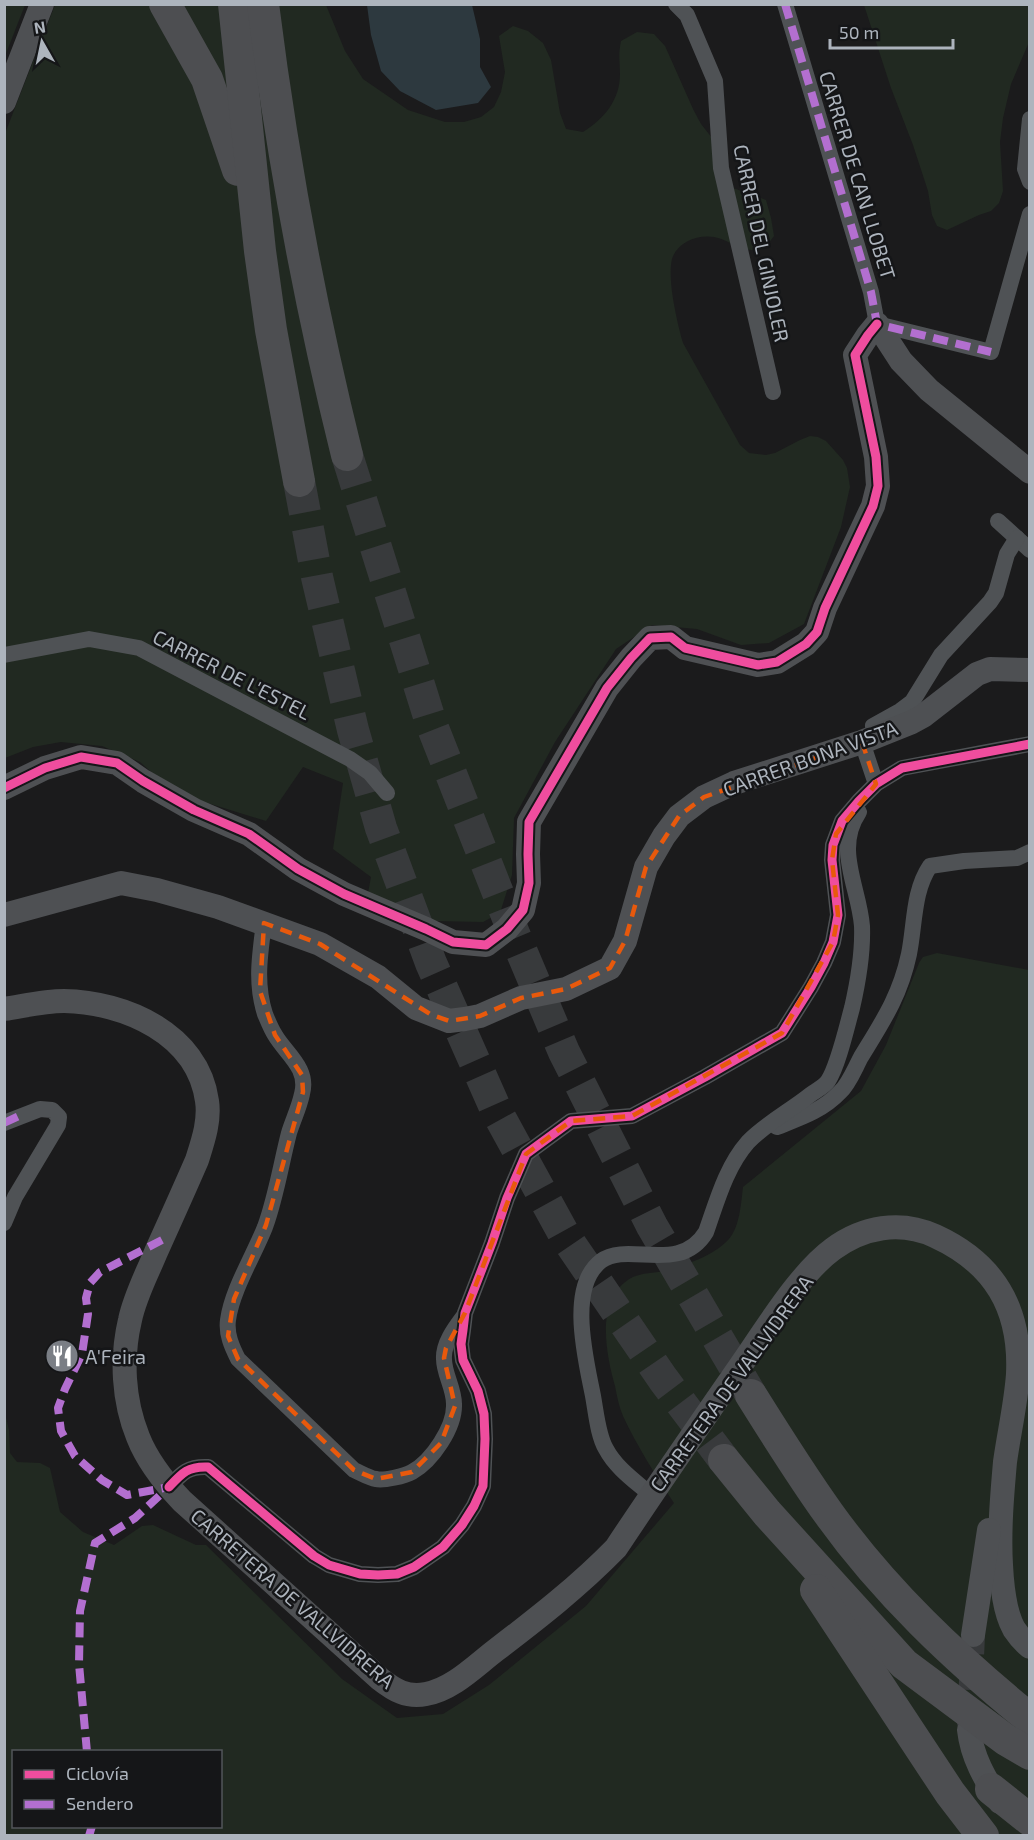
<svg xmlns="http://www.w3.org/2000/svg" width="1034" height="1840" font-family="'Exo 2',sans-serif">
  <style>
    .green { fill: #212921; fill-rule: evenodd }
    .water { fill: #2d393f }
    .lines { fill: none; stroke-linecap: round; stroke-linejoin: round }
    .secondary-tunnel { stroke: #383a3c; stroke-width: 24; stroke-dasharray: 24 12; stroke-linecap: butt }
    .highway-tunnel { stroke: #383a3c; stroke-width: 32; stroke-dasharray: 32 16; stroke-linecap: butt }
    .street { stroke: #4f5255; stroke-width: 16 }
    .secondary { stroke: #4e5053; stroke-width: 24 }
    .highway { stroke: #4d4e51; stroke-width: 32 }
    .quiet { stroke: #b36fd0; stroke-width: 8; stroke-dasharray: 15 8; stroke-linecap: butt }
    .cycleway-casing { stroke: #151618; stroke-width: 13 }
    .cycleway { stroke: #ef4d9e; stroke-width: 9 }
    .marked { fill: none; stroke: #e8590c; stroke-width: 4.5; stroke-dasharray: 12 8; stroke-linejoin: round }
    .labels { text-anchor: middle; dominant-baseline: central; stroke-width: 5; stroke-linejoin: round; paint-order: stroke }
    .street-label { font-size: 20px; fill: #adb4bd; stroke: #151618 }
    .poi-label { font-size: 20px; fill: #adb4bd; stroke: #151618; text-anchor: start }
  </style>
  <rect width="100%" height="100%" fill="#1b1b1c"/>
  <!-- green -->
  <g class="green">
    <path d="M 5,4 L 25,5 L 5,56 L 4,5 Z"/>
    <path d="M 55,5 L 326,5 L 345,51 L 363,79 L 408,110 L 445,122 L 464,122 L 481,117 L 494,107 L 501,92 L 505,72 L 499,36 L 513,26 L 528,31 L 543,43 L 551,60 L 560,113 L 566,129 L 583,132 C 604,119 620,100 620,74 C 620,60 618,56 621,41 L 637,32 L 654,34 L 665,46 L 693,109 L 701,124 L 712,138 L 733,188 L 766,200 L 771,218 L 774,236 L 764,249 C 758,250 751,251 745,249 C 735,246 725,239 714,237 C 698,234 677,242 672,259 C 667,279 677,322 683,343 L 740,445 L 749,453 L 766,455 L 775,453 L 800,440 L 810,436 L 818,437 L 826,441 L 843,460 L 847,468 L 850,487 L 841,527 L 804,624 L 769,643 L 741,645 L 697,629 L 652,625 L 616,649 L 555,742 L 514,818 L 512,875 L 500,913 L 483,922 L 434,921 L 368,893 L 371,877 L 333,849 L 343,783 L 303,767 L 266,821 L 198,800 L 167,786 L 140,762 L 102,746 L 61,742 L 33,747 L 5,758 L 4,136 Z"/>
    <path d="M 864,5 L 1029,5 L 1029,42 L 1011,84 L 1003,118 L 1000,142 L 1003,191 L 999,203 L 991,211 L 979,215 L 947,230 L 937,226 L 932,215 L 928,191 L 913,145 L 891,88 Z"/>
    <path d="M 937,953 L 1029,970 L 1029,1835 L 5,1835 L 4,1409 L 9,1430 L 10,1453 L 17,1462 L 40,1463 L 50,1468 L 60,1512 L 83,1532 L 114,1545 L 142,1526 L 153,1525 L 196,1545 L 206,1545 L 342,1679 L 397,1718 L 443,1714 L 489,1685 L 586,1606 L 674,1503 C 656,1476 637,1446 623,1416 C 619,1407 617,1396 615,1386 C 606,1353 594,1297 633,1277 C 642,1273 654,1273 664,1271 C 685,1265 714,1256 729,1239 C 740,1226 741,1203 743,1187 L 861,1091 L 886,1045 L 919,963 L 923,957 ZM 14,1752 L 220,1752 L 220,1826 L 14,1826 Z"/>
  </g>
  <!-- water -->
  <path class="water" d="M 367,5 L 472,5 L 480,39 L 480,67 L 491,87 L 478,103 L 436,110 L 400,91 L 381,71 L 371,35 Z"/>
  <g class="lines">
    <!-- secondary-tunnel -->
    <path class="secondary-tunnel" d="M 969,1726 L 973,1635"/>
    <!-- highway-tunnel -->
    <g class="highway-tunnel">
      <path d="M 347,455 L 431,723 L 515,936 L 564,1052 L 652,1226 L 751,1395"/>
      <path d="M 299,481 L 317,577 L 353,730 L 381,828 L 431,963 L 497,1112 L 565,1236 L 663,1379 L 724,1460"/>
    </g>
    <!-- street -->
    <g class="street">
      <path d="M 676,4 L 687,15 L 715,81 L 721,168 L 773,392"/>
      <path d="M 785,4 L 871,292 L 877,324 L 991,352 L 1030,214"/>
      <path d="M 1030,119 L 1025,169 L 1030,182"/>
      <path d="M 998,521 L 1030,550"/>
      <path d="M 4,655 L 89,639 L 139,648 L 350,759 L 370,773 L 387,793"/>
      <path d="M 875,735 L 873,726 L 900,711 L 912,702 L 941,655 L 990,602 L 996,593 L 1007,554 L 1017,538"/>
      <path d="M 862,742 L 876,784"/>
      <path d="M 264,923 C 260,954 255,983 265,1014 C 268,1021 271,1029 275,1035 C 286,1054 309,1068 302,1094 C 299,1108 293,1120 289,1133 C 281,1164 276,1197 265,1227 C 254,1255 232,1290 228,1320 C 226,1334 232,1347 238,1359 L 354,1470 C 361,1473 369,1478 376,1479 C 383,1481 405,1476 412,1472 C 432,1461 455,1427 454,1404 C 454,1388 444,1374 444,1359 C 443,1344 454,1329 463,1317"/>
      <path d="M 4,1123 L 40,1109 L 52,1110 L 59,1117 L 58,1125 L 15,1197 L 4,1223"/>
      <path d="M 777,1127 C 800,1118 822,1111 840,1092 C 849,1084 855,1068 861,1057 C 883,1021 900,996 909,954 C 915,924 913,891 930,866 L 964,861 L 1017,858 L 1030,852"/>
      <path d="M 169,1487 C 182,1473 188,1466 208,1467 L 314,1556 L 329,1565 L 360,1574 L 378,1575 L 397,1574 L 414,1567 L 443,1547 L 462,1525 L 474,1506 L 483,1486 L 485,1439 L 484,1414 L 478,1391 L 463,1360 L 461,1344 L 463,1330 L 465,1313 L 492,1243 L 507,1198 L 526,1154 L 571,1121 L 632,1116 L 705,1077 L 782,1033 L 811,987 L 824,963 L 833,942 L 838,915 L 832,860 L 833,845 L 842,821 L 859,801 L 876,784 L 902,768 L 1030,744"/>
      <path d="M 651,1495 C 635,1481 616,1468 606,1449 C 598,1436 596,1412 593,1396 C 586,1360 567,1287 601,1261 C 628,1241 680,1275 706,1232 C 717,1201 726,1167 748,1142 C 765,1124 790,1111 810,1095 C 815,1091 824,1087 828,1081 C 838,1066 847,1026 852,1008 C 858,982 863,953 862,926 C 859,887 834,849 859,812"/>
    </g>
    <!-- secondary -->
    <g class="secondary">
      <path d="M 4,102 L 42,4"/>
      <path d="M 4,788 L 45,768 L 81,757 L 117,763 L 143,781 L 194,810 L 249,834 L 298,869 L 344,894 L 426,929 L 453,942 L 486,945 L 507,929 L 523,910 L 529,883 L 528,854 L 529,822 L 607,688 L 631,658 L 650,638 L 671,637 L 685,648 L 758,665 L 777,662 L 806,644 L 817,632 L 825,608 L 873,506 L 878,486 L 876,457 L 855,355 L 868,335 L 877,324 L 901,361 L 929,390 L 1030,472"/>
      <path d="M 4,915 L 121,883 L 157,890 L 218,907 L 320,944 L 378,977 L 416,1008 L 449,1021 L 465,1019 L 480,1016 L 521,998 L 566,989 L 610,968 L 625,941 L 646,867 L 664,836 L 679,816 L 704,797 L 734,783 L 862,742 L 912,722 L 923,716 L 977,674 L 990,669 L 1030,670"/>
      <path d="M 4,1009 C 24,1006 44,1001 64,1001 C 125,1002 198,1034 207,1101 C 210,1121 203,1141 197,1160 C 184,1190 170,1221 156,1252 C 147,1274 135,1296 130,1320 C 121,1358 123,1400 138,1437 C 147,1460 165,1483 182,1501 L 380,1679 C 394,1690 407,1698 426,1694 C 453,1689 475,1666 496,1650 C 538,1618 579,1586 616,1548 C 657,1486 700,1424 743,1362 C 766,1329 800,1273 833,1249 C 863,1227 900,1220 935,1236 C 994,1263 1021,1308 1018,1374 C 1016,1403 1009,1433 1005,1462 C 1002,1496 999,1531 1001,1565 C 1002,1585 1004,1611 1014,1629 C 1018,1635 1024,1642 1030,1647"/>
      <path d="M 973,1635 L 989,1530"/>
      <path d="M 969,1730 C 972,1757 985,1779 1000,1802"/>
    </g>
    <!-- highway -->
    <g class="highway">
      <path d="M 165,4 L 207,79 L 238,170"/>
      <path d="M 234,4 L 260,251 L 271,330 L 299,481"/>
      <path d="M 263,4 C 282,156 310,306 347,455"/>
      <path d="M 751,1395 C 776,1435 801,1475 829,1514 C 885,1592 955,1658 1030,1719"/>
      <path d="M 724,1460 L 767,1513 L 904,1664 L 1006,1740 L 1030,1754"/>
      <path d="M 816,1590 L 950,1793 L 983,1836"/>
      <path d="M 991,1789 L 1030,1820"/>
    </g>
    <!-- quiet -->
    <g class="quiet">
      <path d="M 785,4 L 871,292 L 877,324 L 991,352"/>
      <path d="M 4,1123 L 19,1116"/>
      <path d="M 162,1240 L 100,1272 L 90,1283 L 86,1298 L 88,1314 L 82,1354 L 65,1389 L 58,1408 L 61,1431 L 75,1456 L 102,1480 L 127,1495 L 169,1487"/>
      <path d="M 87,1752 L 79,1664 L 80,1611 L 95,1543 L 135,1518 L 169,1487"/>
      <path d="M 89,1836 L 92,1826"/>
    </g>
    <defs>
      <g id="cycleway">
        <path d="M 4,788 L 45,768 L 81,757 L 117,763 L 143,781 L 194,810 L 249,834 L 298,869 L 344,894 L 426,929 L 453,942 L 486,945 L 507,929 L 523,910 L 529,883 L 528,854 L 529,822 L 607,688 L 631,658 L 650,638 L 671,637 L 685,648 L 758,665 L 777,662 L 806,644 L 817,632 L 825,608 L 873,506 L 878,486 L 876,457 L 855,355 L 868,335 L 877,324"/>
        <path d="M 169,1487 C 182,1473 188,1466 208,1467 L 314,1556 L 329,1565 L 360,1574 L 378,1575 L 397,1574 L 414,1567 L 443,1547 L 462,1525 L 474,1506 L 483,1486 L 485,1439 L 484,1414 L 478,1391 L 463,1360 L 461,1344 L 463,1330 L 465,1313 L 492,1243 L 507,1198 L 526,1154 L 571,1121 L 632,1116 L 705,1077 L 782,1033 L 811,987 L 824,963 L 833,942 L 838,915 L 832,860 L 833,845 L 842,821 L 859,801 L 876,784 L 902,768 L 1030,744"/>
      </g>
    </defs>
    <!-- cycleway casing -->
    <use href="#cycleway" class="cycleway-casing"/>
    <!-- cycleway -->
    <use href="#cycleway" class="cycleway"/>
  </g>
  <!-- marked area -->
  <path class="marked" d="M 862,742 L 876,784 L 836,834 L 832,860 L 838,915 L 833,942 L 782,1033 L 632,1116 L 571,1121 L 526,1154 L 465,1313 L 446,1348 L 444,1358 L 455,1406 L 441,1443 L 412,1472 L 376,1479 L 354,1470 L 238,1359 L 228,1336 L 234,1299 L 266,1225 L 303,1092 L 302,1075 L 275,1035 L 260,991 L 264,923 L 320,944 L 430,1014 L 449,1021 L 480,1016 L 521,998 L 566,989 L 610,968 L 625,941 L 646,867 L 679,816 L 704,797 Z"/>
  <!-- icons -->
  <defs>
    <symbol id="restaurant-disc" viewBox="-11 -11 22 22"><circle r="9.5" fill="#7a7e85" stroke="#151618"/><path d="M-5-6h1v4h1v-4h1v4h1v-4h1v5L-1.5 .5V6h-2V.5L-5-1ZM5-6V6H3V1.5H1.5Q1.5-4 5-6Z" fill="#fff"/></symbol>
  </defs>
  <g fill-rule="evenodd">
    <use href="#restaurant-disc" x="43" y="1337" width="38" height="38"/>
  </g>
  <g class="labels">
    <!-- street labels -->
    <g class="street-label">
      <text transform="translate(858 175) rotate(73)">CARRER DE CAN LLOBET</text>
      <text transform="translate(762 243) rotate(78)">CARRER DEL GINJOLER</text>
      <text transform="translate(232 674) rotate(27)">CARRER DE L'ESTEL</text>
      <text transform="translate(810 758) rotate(-20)">CARRER BONA VISTA</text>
      <text transform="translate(731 1383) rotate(-54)">CARRETERA DE VALLVIDRERA</text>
      <text transform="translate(293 1598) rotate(41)">CARRETERA DE VALLVIDRERA</text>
    </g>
    <!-- poi labels -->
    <g class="poi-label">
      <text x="85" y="1356">A'Feira</text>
    </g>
  </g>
  <!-- border -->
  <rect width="1034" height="1840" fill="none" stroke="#adb4bd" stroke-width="12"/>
  <!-- legend -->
  <rect x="12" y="1750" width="210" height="78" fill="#151618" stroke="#52555a" stroke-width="1.5"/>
  <rect x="24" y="1770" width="30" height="9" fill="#ef4d9e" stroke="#52555a" stroke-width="1.5"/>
  <text x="66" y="1780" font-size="18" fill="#adb4bd">Ciclovía</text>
  <rect x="24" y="1800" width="30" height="9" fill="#b36fd0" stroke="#52555a" stroke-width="1.5"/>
  <text x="66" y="1810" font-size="18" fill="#adb4bd">Sendero</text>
  <!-- north arrow -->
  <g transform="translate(42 42) rotate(351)" stroke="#151618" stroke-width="4.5" paint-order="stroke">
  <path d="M0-4.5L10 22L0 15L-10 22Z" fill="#adb4bd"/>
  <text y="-9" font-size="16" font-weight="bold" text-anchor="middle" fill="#adb4bd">N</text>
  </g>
  <!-- scale -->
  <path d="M830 39v9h123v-9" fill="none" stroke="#adb4bd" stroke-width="3"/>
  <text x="839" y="39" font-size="18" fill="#adb4bd" stroke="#151618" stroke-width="4.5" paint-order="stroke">50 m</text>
</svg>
